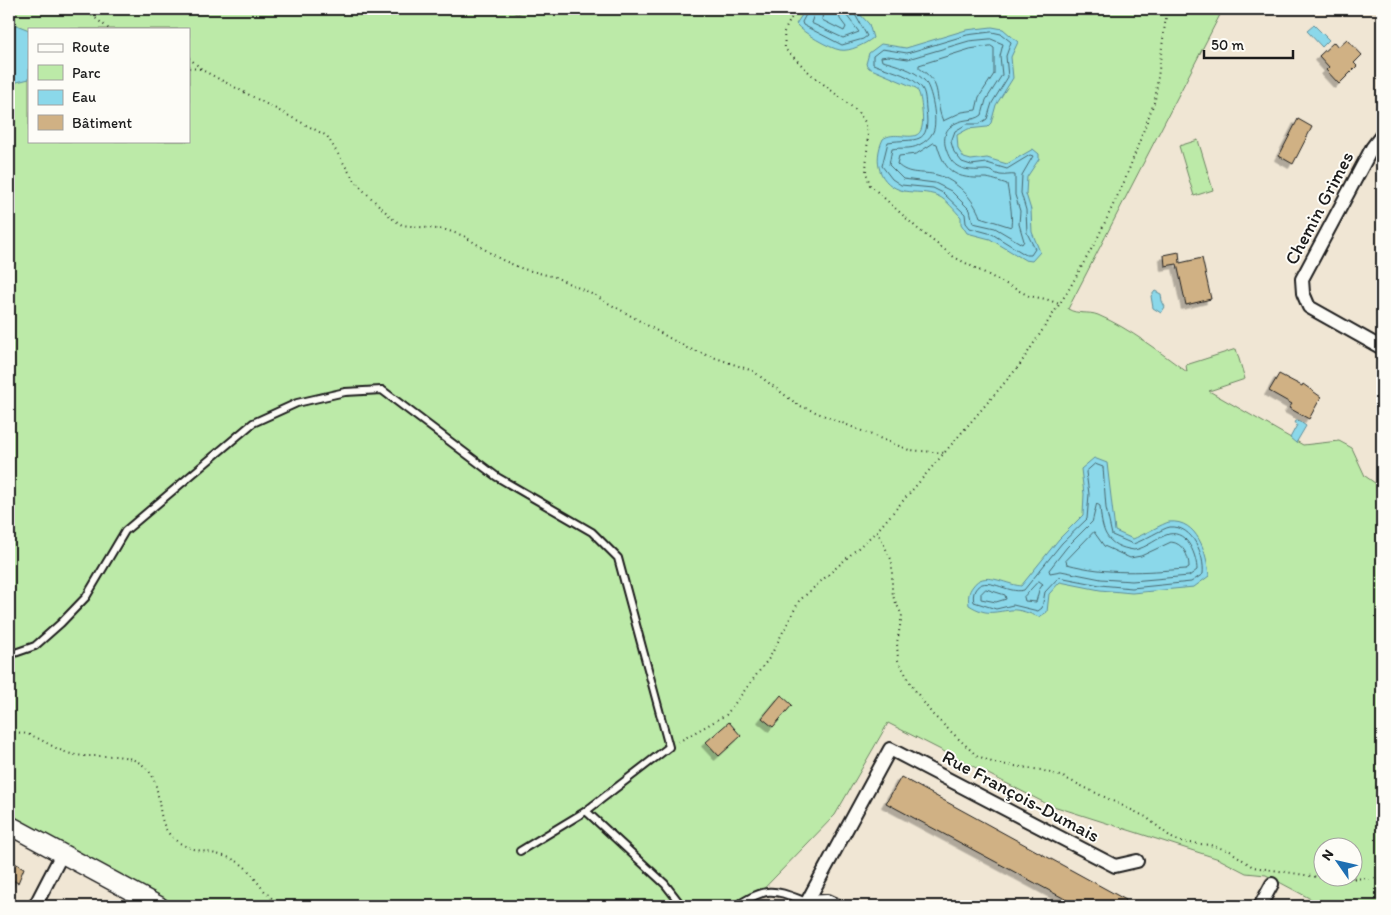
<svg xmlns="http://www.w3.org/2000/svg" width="1391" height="915" font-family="Itim,sans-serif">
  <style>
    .green { fill: #bceaa8; stroke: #6c8362; fill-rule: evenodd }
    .water { fill: #8bd8ea; stroke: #5f8d98 }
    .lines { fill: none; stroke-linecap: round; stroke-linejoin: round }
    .shore { stroke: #48676e; stroke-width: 1 }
    .building { fill: #d0b184; stroke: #1c1c1c; filter: url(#shadow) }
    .lane-casing { stroke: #1c1c1c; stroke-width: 10 }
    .street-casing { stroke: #1c1c1c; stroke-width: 16 }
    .secondary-casing { stroke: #1c1c1c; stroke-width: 21 }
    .path { stroke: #1c1c1c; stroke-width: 2; stroke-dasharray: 1 4; stroke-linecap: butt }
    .lane { stroke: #fdfcf7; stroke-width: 6 }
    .street { stroke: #fdfcf7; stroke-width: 12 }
    .secondary { stroke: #fdfcf7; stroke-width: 18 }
    .labels { text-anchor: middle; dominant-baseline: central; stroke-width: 4; stroke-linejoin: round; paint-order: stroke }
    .street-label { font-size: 19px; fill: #1c1c1c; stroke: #fdfcf7 }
  </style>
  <defs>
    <filter id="shadow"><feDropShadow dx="-4.5" dy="4.5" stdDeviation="0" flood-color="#0004"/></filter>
  </defs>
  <rect width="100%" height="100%" fill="#f0e6d4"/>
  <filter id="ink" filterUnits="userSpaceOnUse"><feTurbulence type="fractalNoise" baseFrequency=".02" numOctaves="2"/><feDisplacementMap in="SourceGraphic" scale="10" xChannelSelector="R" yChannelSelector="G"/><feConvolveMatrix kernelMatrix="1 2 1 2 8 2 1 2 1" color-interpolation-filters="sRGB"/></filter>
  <g filter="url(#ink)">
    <!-- green -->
    <g class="green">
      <path d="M 9,9 L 507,9 L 517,14 L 531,9 L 1223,9 L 1068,309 C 1078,315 1088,311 1098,315 C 1131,329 1159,352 1187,372 L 1186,365 L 1236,349 L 1245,379 L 1209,391 L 1303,445 L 1339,441 L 1352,448 L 1365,476 L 1382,488 L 1382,906 L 1324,906 L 1266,875 L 1246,873 L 1219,859 L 1047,804 L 888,723 L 835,815 L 747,906 L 179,906 L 9,815 ZM 29,29 L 189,29 L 189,141 L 29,141 ZM 1324,848 L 1354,848 L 1354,878 L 1324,878 Z"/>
      <path d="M 1198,140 L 1213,190 L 1194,196 L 1179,146 Z"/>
    </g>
    <!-- water -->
    <g class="water">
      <path d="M 806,9 L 855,9 L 869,24 L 873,38 C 865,44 850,52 840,50 C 829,48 803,33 796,24 Z"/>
      <path d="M 9,22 L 29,30 L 29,79 L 9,84 Z"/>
      <path d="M 1314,25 L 1329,40 L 1322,47 L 1307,31 Z"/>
      <path d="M 992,27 L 1003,29 L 1018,42 L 1011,57 L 1013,78 L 996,105 L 991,123 L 987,127 L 968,129 L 957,135 L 958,149 L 964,158 L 971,160 L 987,158 L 1007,164 L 1033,149 L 1039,154 L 1039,159 L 1027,177 L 1026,194 L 1031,210 L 1032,232 L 1040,252 L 1032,261 L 1025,260 L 990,239 L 967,233 L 961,224 L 961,217 C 954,210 947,200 938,196 C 927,191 915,193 904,191 C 878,185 873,160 883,139 C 899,127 927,153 922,111 C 921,102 921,95 916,88 L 869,68 L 866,64 L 869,53 L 881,44 L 906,48 L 966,30 Z"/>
      <path d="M 1155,291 L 1161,294 L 1162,301 L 1165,307 L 1161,313 L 1153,308 L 1151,296 Z"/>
      <path d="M 1298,420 L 1306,426 L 1296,443 L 1290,438 L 1297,425 L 1295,422 Z"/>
      <path d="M 1094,458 L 1107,463 L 1115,531 L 1133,539 C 1141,536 1164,523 1169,522 C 1198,519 1207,554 1209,576 L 1194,587 L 1132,593 L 1100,590 L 1060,582 L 1049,594 L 1047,612 L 1039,617 C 1031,614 1020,609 1011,610 C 992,612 987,616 969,605 C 968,598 968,592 973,586 C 984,570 1004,584 1021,586 L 1059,539 L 1083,515 L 1084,494 L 1081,469 Z"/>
    </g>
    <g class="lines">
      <!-- shore -->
      <g class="shore">
        <path d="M 809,9 L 802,22 L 803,25 L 842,45 L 863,39 L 867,36 L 852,9"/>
        <path d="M 816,9 L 811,23 L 843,38 L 859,32 L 847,16 L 845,9"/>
        <path d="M 823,9 L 822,20 L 844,31 L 846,27 L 840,19 L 838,9"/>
        <path d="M 992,32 L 1001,34 L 1011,42 L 1006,56 L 1008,77 L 992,103 L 987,119 L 979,124 L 967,124 L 955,131 L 951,142 L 954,152 L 962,162 L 971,165 L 987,163 L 1007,169 L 1030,155 L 1033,156 L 1022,175 L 1021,193 L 1026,210 L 1027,233 L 1035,249 L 1031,255 L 1026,255 L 992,234 L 970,228 L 966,223 L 965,214 L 943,193 L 933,188 L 901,185 L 892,179 L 882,166 L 888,142 C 915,138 931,147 926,109 C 925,99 926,90 918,84 C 906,73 887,70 873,64 L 873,56 L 882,49 L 907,53 L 967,35 Z"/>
        <path d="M 991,39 L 1003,44 L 1000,56 L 1002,75 L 986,100 L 982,115 C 974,122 961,117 950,127 C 945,131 944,139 945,145 C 951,170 964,171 986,170 C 991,170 995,174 1000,175 C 1005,176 1011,174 1015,175 L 1015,195 L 1020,211 L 1019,224 L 1024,241 L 1022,244 L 995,228 L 973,223 L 970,210 L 951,191 L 935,183 L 903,179 L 889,165 L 892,149 C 901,147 910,150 919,145 C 925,142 930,138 933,132 C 938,122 932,88 924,80 C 914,70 895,64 882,61 L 881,57 L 888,56 L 908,59 L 969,41 Z"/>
        <path d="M 991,46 L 994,48 L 994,74 L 979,97 L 976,110 L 962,112 L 943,121 C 933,98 945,85 919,68 L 919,65 L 970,49 Z"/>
        <path d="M 934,143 L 937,144 C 945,173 956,179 985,178 C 990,178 1001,182 1007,184 C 1009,198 1013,213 1011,227 L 980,217 C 974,199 956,180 937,175 C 922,171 909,176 897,164 L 899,156 L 916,154 Z"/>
        <path d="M 1095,464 L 1103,467 L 1106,508 L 1112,535 L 1133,544 C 1143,541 1163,528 1170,527 C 1193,525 1205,556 1203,574 L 1191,582 L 1132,588 L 1100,585 L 1059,577 L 1045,592 L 1042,608 L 1038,611 L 1013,605 L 996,609 L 974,602 C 973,598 973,594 975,590 C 985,573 1008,595 1024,590 L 1062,543 L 1087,519 L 1089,494 L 1086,472 Z"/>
        <path d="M 1097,504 L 1100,506 C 1102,531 1105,546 1134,550 C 1147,548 1158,537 1169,534 C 1188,530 1197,557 1197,570 L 1189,576 L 1132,581 L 1101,579 L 1061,571 L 1050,573 L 1049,570 L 1067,547 L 1092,522 Z"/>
        <path d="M 1094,532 L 1104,546 L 1130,558 L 1141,556 L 1171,542 C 1183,543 1189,556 1189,567 L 1186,569 C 1144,572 1108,575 1067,564 L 1066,561 Z"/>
        <path d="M 1039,581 L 1043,584 L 1039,590 L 1036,602 L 1025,601 L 1024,597 Z"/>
        <path d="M 986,589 L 1005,595 L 1006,599 L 996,602 L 981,599 L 981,594 Z"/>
      </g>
    </g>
    <!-- building -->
    <g class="building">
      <path d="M 1347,39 L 1362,55 L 1354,63 L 1357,66 L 1339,84 L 1326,70 L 1329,67 L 1319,56 L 1334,42 L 1338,47 Z"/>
      <path d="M 1298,119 L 1312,127 L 1293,164 L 1279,156 Z"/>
      <path d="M 1179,252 L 1180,263 L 1202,258 L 1211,299 L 1186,305 L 1177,264 L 1165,266 L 1164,255 Z"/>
      <path d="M 1279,374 L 1302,386 L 1303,384 L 1321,397 L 1309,419 L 1289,408 L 1292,404 L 1269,391 Z"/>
      <path d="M 781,695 L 792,705 L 773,727 L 762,718 Z"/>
      <path d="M 729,722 L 741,736 L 719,756 L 706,742 Z"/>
      <path d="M 901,777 L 1126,900 L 1122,906 L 1078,906 L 886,803 Z"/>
      <path d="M 9,860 L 24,868 L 18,883 L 9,878 Z"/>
    </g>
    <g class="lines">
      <defs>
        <g id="lane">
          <path d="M 9,655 L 35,646 L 61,623 L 86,597 L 125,531 L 253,423 L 297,403 L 345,392 L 382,390 L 497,477 L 592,532 L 618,558 L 669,747 L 586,811 L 520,851"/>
          <path d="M 586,811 L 665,884 L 682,906"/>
          <path d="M 736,906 C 769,886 772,889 807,902"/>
        </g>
        <g id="street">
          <path d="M 1382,135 L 1372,148 L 1302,279 L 1303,293 L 1309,307 L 1382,348"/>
          <path d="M 807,902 L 890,749 L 1115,866 L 1137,861"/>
          <path d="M 807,902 L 827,901 L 838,906"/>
          <path d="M 35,906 L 62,854"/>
          <path d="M 1260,906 L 1272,884"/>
        </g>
        <path id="secondary" d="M 9,825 L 159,906"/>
      </defs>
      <!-- lane casing -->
      <use href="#lane" class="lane-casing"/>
      <!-- street casing -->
      <use href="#street" class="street-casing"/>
      <!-- secondary casing -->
      <use href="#secondary" class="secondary-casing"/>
      <!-- path -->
      <g class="path">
        <path d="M 84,9 L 109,29"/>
        <path d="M 796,9 L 784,32 L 785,49 L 812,75 L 857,111 L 865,122 L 868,132 L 866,172 L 870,185 L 919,230 L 954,257 L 1029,296 L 1046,299 L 1059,304"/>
        <path d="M 189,58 L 204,71 L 327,136 L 352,177 L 362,189 L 393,219 L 402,225 L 446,230 L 464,236 L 500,259 L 523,269 L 555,277 L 596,296 L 687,348 L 753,371 L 798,405 L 909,450 L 945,453"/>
        <path d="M 189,68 L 201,69"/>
        <path d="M 877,531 L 892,561 L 892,590 L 894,599 L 902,615 L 897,643 L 898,660 L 912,686 L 932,714 L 976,755 L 994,763 L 1041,770 L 1063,777 L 1146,817 L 1172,838 L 1180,842 L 1210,845 L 1230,851 L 1253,867 L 1331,879 L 1382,878"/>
        <path d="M 9,732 C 38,732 44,745 68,753 C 94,762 126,746 148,770 C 162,786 156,813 167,831 C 183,854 210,849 232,859 C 256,869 257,893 284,906"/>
        <path d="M 678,742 L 726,715 L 770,657 L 799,601 L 877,531 L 1019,366 L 1068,291 L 1097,239 L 1125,180 L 1155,100 L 1167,9"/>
      </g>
      <!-- lane -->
      <use href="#lane" class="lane"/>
      <!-- street -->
      <use href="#street" class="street"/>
      <!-- secondary -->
      <use href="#secondary" class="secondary"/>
    </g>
  </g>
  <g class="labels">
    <!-- street labels -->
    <g class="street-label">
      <text transform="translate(1319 208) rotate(-62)">Chemin Grimes</text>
      <text transform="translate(1021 796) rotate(28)">Rue François-Dumais</text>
    </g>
  </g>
  <!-- margin -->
  <rect width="1391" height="915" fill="none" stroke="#fdfcf7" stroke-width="30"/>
  <rect x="15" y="15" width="1361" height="885" fill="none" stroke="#1c1c1c" stroke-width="2" filter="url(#ink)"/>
  <!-- legend -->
  <rect x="28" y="28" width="162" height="115" fill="#fdfcf7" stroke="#a3a29f"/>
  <rect x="38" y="44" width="25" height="8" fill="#fdfcf7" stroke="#a3a29f"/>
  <text x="72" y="52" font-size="15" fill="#1c1c1c">Route</text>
  <rect x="38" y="65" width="25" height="15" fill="#bceaa8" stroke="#a3a29f"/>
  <text x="72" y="78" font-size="15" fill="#1c1c1c">Parc</text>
  <rect x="38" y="90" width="25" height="15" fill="#8bd8ea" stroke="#a3a29f"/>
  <text x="72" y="102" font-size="15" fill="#1c1c1c">Eau</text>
  <rect x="38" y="115" width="25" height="15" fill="#d0b184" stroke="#a3a29f"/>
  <text x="72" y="128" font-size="15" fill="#1c1c1c">Bâtiment</text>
  <!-- north arrow -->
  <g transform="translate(1338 862) rotate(304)"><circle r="24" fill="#fdfcf7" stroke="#a3a29f"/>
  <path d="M0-4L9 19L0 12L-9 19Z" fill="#1f6fb2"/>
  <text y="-8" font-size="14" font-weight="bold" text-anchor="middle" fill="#1c1c1c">N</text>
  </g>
  <!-- scale -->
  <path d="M1204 50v8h89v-8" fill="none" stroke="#1c1c1c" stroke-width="2.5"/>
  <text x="1211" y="50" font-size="15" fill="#1c1c1c" stroke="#fdfcf7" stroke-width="4" paint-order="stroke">50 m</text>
</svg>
